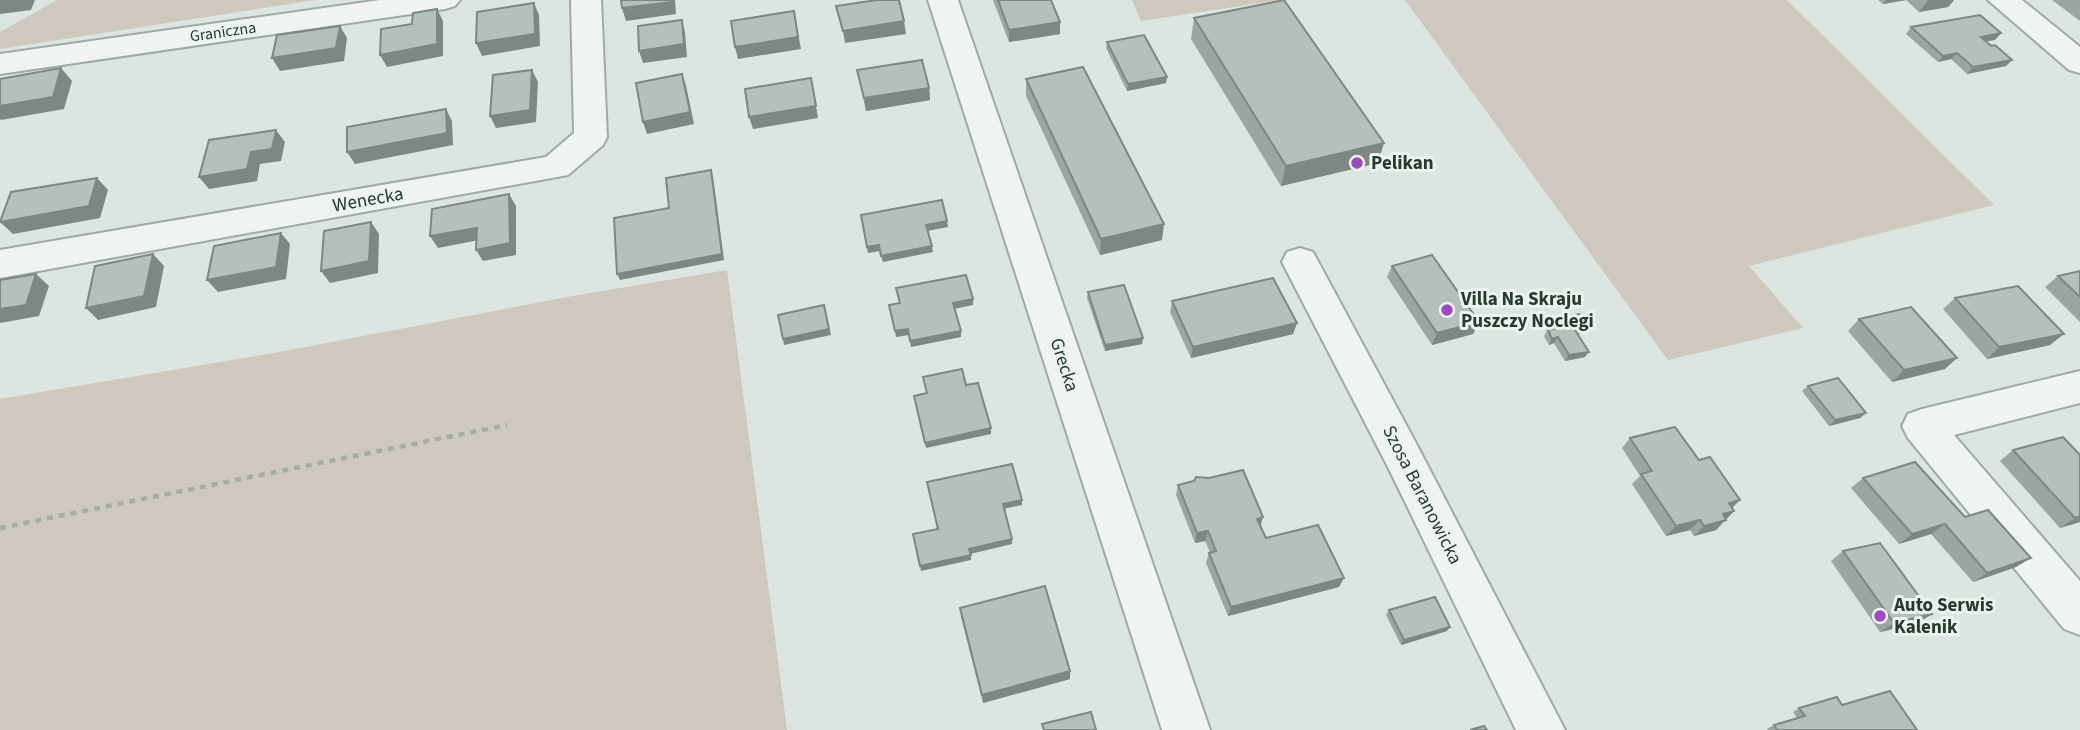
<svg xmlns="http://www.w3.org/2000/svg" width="2080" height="730" font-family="'Source Sans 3',sans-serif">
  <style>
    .green { fill: #cec8be }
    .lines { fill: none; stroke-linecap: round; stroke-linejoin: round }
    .minor-casing { stroke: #9eaba4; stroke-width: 4 }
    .path { stroke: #a3ada8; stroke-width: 4.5; stroke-dasharray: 6 6; stroke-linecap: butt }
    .minor { fill: #eff4f1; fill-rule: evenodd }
    .wall { fill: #9ba6a0 }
    .shaded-wall { fill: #7e8782 }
    .building { fill: #b4c1ba; stroke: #7e8782; stroke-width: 2 }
    .poi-dot { fill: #9d4ac1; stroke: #ebf3ef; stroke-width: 2.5 }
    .labels { text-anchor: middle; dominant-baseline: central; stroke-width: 6; stroke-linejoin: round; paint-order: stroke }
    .far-street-label { font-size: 16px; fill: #273a30; stroke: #ebf3ef }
    .poi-label { font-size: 19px; font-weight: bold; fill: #273a30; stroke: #ebf3ef; text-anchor: start }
    .street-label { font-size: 19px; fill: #273a30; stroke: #ebf3ef }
  </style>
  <rect width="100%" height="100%" fill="#dce5e0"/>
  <!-- green -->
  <g class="green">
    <path d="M 57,0 L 315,0 L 0,49 L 0,32 Z"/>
    <path d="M 1132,0 L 1280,0 L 1141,21 Z"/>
    <path d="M 1405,0 L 1787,0 L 1994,205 L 1749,266 L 1803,328 L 1668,360 Z"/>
    <path d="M 727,270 L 787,730 L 0,730 L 0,399 L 274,353 L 567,297 Z"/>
  </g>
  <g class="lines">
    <defs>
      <g id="minor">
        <path d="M 380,0 L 460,0 L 455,6 L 445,9 L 0,74 L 0,54 Z"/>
        <path d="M 571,0 L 601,0 L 607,137 L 603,145 L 568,175 L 0,278 L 0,250 L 546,157 L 574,133 Z"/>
        <path d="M 928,0 L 958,0 L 1210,730 L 1162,730 Z"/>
        <path d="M 1988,0 L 2022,0 L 2080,47 L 2080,73 L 2069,70 Z"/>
        <path d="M 1300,248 L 1313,252 L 1417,445 L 1565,730 L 1516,730 L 1389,469 L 1282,262 L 1287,252 Z"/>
        <path d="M 2080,371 L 2080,403 L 1954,435 L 2080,581 L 2080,635 L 2064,629 L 1908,438 L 1902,426 L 1908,414 L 1922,409 Z"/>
      </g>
    </defs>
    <!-- minor casing -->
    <use href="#minor" class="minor-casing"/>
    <!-- path -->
    <path class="path" d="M 0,528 L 507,425"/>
    <!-- minor -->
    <use href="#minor" class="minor"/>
  </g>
  <!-- wall -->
  <g class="wall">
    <path d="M 993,0 L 1051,0 L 1060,22 L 1060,34 L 1009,42 Z"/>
    <path d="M 1878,0 L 1954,0 L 1948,7 L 1919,12 L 1906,0 L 1883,4 Z"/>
    <path d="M 2052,0 L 2080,0 L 2080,21 Z"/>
    <path d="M 1194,18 L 1378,163 L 1281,186 L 1191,39 Z"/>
    <path d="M 1911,27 L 2001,33 L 1995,40 L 1986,41 L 2012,60 L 2006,66 L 1967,74 L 1951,59 L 1938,62 L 1906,34 Z"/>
    <path d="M 1107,42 L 1166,83 L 1127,91 L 1106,48 Z"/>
    <path d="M 857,70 L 929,88 L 930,100 L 866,111 Z"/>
    <path d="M 1026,79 L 1162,240 L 1100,255 L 1026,96 Z"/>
    <path d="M 1392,266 L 1479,322 L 1473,334 L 1432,345 L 1387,277 Z"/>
    <path d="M 2080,271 L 2080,322 L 2045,287 L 2058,276 Z"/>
    <path d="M 1088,292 L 1143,338 L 1142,344 L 1105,351 L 1087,298 Z"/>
    <path d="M 1955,298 L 2050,345 L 1987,359 L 1943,309 Z"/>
    <path d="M 1172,301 L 1297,323 L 1293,334 L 1191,358 L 1170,312 Z"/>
    <path d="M 1859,319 L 1945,369 L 1892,382 L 1848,331 Z"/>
    <path d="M 1547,320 L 1587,327 L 1583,333 L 1578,334 L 1585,357 L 1565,361 L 1554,343 L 1549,345 L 1544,336 L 1547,331 L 1544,326 Z"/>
    <path d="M 1808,386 L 1866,413 L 1860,418 L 1829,426 L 1802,391 Z"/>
    <path d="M 1630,438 L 1699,460 L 1734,511 L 1716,530 L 1694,536 L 1690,530 L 1666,536 L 1632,484 L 1640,476 L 1622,448 Z"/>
    <path d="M 2013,450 L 2080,522 L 2060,528 L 2000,461 Z"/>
    <path d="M 1863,478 L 1965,517 L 2016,567 L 1973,582 L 1931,534 L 1899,544 L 1851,488 Z"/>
    <path d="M 1178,485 L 1263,517 L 1260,526 L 1266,538 L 1339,587 L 1228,616 L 1206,563 L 1209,553 L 1210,552 L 1205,541 L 1195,543 L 1176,495 Z"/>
    <path d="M 1843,551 L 1918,623 L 1880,632 L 1831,561 Z"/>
    <path d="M 960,608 L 1070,679 L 983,703 L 961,617 Z"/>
    <path d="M 1389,610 L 1447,631 L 1401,645 L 1386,615 Z"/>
    <path d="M 1842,705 L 1917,730 L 1768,730 L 1767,729 L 1774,725 L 1797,718 L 1793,712 L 1799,708 Z"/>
  </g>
  <!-- shaded-wall -->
  <g class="shaded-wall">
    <path d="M 0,0 L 35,0 L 31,10 L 0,14 Z"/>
    <path d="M 672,0 L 675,0 L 676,14 L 626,21 L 622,8 Z"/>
    <path d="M 1886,0 L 1906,0 L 1883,4 Z"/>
    <path d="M 1928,0 L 1954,0 L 1948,7 L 1919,12 Z"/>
    <path d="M 534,3 L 539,15 L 540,46 L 482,56 L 476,43 Z"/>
    <path d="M 437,9 L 443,21 L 443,56 L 387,67 L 380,55 Z"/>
    <path d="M 794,11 L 801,49 L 738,59 L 735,47 Z"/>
    <path d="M 682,20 L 685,32 L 687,57 L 643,63 L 639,51 Z"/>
    <path d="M 904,21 L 906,34 L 845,43 L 843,31 Z"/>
    <path d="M 1060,22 L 1060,34 L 1009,42 L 1009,30 Z"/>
    <path d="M 340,26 L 347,38 L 344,61 L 280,71 L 272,58 Z"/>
    <path d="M 2001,33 L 1995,40 L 1976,43 L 1981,37 Z"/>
    <path d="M 1957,53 L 1951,59 L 1938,62 L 1943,56 Z"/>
    <path d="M 2012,60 L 2006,66 L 1967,74 L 1973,67 Z"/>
    <path d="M 61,68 L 72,81 L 64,109 L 1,120 L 0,119 L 0,106 Z"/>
    <path d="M 532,70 L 538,82 L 536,122 L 496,128 L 490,116 Z"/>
    <path d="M 682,74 L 686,86 L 694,124 L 647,134 L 643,122 Z"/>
    <path d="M 1167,77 L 1166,83 L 1127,91 L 1128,84 Z"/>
    <path d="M 811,78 L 818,118 L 753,129 L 749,117 Z"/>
    <path d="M 929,88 L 930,100 L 866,111 L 864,98 Z"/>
    <path d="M 446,109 L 452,121 L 453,145 L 355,164 L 347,152 Z"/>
    <path d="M 276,130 L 285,142 L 281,161 L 260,164 L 257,181 L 209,189 L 199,177 L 251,152 Z"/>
    <path d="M 1384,143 L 1378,163 L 1281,186 L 1286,166 Z"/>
    <path d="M 711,170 L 713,177 L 724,260 L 620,280 L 617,274 Z"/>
    <path d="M 97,178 L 108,190 L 100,218 L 13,234 L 0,222 Z"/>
    <path d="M 509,194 L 516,206 L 516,255 L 483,261 L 476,250 Z"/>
    <path d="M 947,221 L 948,227 L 927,231 L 926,225 Z"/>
    <path d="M 371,222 L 379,234 L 378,273 L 330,283 L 321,271 Z"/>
    <path d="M 1164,224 L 1162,240 L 1100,255 L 1101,239 Z"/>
    <path d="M 477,228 L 484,239 L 438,248 L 430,236 Z"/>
    <path d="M 281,233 L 290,244 L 286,279 L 218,292 L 207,280 Z"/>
    <path d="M 879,245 L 880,251 L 868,253 L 867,247 Z"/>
    <path d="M 932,246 L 933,252 L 883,262 L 881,256 Z"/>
    <path d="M 153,254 L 164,266 L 156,307 L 98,320 L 86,308 Z"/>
    <path d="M 36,274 L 49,286 L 39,316 L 0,323 L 0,309 Z"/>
    <path d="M 973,299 L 973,305 L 954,309 L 953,303 Z"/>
    <path d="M 824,305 L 831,335 L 784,345 L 783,339 Z"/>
    <path d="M 1479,322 L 1473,334 L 1432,345 L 1437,333 Z"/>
    <path d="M 1297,323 L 1293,334 L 1191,358 L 1193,347 Z"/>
    <path d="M 1587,327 L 1583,333 L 1572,336 L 1575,330 Z"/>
    <path d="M 908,329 L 909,335 L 896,337 L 895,331 Z"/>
    <path d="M 961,331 L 961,337 L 911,347 L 910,341 Z"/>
    <path d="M 2064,334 L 2050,345 L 1987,359 L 1999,347 Z"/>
    <path d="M 1558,337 L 1554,343 L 1549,345 L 1552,339 Z"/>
    <path d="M 1143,338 L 1142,344 L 1105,351 L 1105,345 Z"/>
    <path d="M 1589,352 L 1585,357 L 1565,361 L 1569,355 Z"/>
    <path d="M 1957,358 L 1945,369 L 1892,382 L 1904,370 Z"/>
    <path d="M 1866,413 L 1860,418 L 1829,426 L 1835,420 Z"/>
    <path d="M 991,428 L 991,434 L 926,448 L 925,443 Z"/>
    <path d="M 1022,500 L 1022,505 L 1003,509 L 1003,504 Z"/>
    <path d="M 1740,500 L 1730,510 L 1729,503 Z"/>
    <path d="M 1734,511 L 1716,530 L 1694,536 L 1704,526 L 1723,514 Z"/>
    <path d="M 2080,516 L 2080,522 L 2060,528 L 2075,518 Z"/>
    <path d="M 1263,517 L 1260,527 L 1257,519 Z"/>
    <path d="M 1700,520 L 1690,530 L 1666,536 L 1676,526 Z"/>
    <path d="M 1945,524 L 1931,534 L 1899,544 L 1912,534 Z"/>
    <path d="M 1208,531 L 1205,541 L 1195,543 L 1197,533 Z"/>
    <path d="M 1012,539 L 1012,544 L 970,554 L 969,549 Z"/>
    <path d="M 971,555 L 971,560 L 921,571 L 920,566 Z"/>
    <path d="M 2031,558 L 2016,567 L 1973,582 L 1987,573 Z"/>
    <path d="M 1344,578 L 1339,587 L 1228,616 L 1231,607 Z"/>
    <path d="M 1932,614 L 1918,623 L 1880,632 L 1894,623 Z"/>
    <path d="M 1450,627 L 1447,631 L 1401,645 L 1404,640 Z"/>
    <path d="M 1070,671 L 1070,679 L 983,703 L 982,695 Z"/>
  </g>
  <!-- building -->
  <g class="building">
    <path d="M 621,0 L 672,0 L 672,2 L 622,8 Z"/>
    <path d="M 877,0 L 899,0 L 904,21 L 843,31 L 836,6 Z"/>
    <path d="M 998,0 L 1051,0 L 1060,22 L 1009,30 Z"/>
    <path d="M 1284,0 L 1384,143 L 1286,166 L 1194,18 Z"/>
    <path d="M 534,3 L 535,34 L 476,43 L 477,12 Z"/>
    <path d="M 437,9 L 437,44 L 380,55 L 381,29 L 412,24 L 413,13 Z"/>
    <path d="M 794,11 L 798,37 L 735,47 L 731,21 Z"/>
    <path d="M 1980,15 L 2001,33 L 1981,37 L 1991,46 L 1995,45 L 2012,60 L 1973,67 L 1957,53 L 1943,56 L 1911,27 Z"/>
    <path d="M 682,20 L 684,44 L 639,51 L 638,26 Z"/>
    <path d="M 340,26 L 336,48 L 272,58 L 277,35 Z"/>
    <path d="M 1144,35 L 1167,77 L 1128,84 L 1107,42 Z"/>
    <path d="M 922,60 L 929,88 L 864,98 L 857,70 Z"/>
    <path d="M 1083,67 L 1164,224 L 1101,239 L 1026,79 Z"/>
    <path d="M 61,68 L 53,97 L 0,106 L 0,79 Z"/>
    <path d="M 532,70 L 530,110 L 490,116 L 493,75 Z"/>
    <path d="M 682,74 L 690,112 L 643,122 L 636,83 Z"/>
    <path d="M 811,78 L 816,106 L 749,117 L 745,89 Z"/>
    <path d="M 446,109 L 447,133 L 347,152 L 347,127 Z"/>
    <path d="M 276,130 L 272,149 L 251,152 L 247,169 L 199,177 L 209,140 Z"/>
    <path d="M 711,170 L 722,254 L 617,274 L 614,218 L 669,208 L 666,178 Z"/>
    <path d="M 97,178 L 89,206 L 0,222 L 11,192 Z"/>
    <path d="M 509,194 L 510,243 L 476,250 L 477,228 L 430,236 L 432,209 Z"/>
    <path d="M 942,200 L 947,221 L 926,225 L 932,246 L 881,256 L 879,245 L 867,247 L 861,215 Z"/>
    <path d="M 371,222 L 369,261 L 321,271 L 324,231 Z"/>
    <path d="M 281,233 L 276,267 L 207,280 L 214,246 Z"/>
    <path d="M 153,254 L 144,296 L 86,308 L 95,266 Z"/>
    <path d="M 1432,255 L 1479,322 L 1437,333 L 1392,266 Z"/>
    <path d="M 2080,271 L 2080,297 L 2058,276 Z"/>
    <path d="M 36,274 L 26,305 L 0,309 L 0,280 Z"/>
    <path d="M 966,275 L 973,299 L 953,303 L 961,331 L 910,341 L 908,329 L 895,331 L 889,305 L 900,303 L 896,288 Z"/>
    <path d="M 1273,278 L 1297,323 L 1193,347 L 1172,301 Z"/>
    <path d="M 1124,285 L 1143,338 L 1105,345 L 1088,292 Z"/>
    <path d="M 2018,286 L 2064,334 L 1999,347 L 1955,298 Z"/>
    <path d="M 824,305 L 829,329 L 783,339 L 778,315 Z"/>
    <path d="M 1911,307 L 1957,358 L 1904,370 L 1859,319 Z"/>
    <path d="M 1579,314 L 1587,327 L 1575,330 L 1589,352 L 1569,355 L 1558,337 L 1552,339 L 1548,330 L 1553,329 L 1547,320 Z"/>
    <path d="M 962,369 L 966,385 L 978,383 L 991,428 L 925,443 L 914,396 L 927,393 L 923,377 Z"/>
    <path d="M 1838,378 L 1866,413 L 1835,420 L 1808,386 Z"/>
    <path d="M 1675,427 L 1699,460 L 1710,457 L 1740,500 L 1729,503 L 1734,511 L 1723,514 L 1726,520 L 1704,526 L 1700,520 L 1676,526 L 1641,474 L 1652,471 L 1630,438 Z"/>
    <path d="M 2063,437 L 2080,455 L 2080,516 L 2075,518 L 2013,450 Z"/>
    <path d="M 1915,462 L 1965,517 L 1988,510 L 2031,558 L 1987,573 L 1945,524 L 1912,534 L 1863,478 Z"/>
    <path d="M 1012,464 L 1022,500 L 1003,504 L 1012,539 L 969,549 L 971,555 L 920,566 L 913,534 L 938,529 L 927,482 Z"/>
    <path d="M 1243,470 L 1263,517 L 1257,519 L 1266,538 L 1318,525 L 1344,578 L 1231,607 L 1209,553 L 1216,551 L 1208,531 L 1197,533 L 1178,485 L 1194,481 L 1196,477 L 1209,478 Z"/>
    <path d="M 1880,543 L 1932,614 L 1894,623 L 1843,551 Z"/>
    <path d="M 1045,586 L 1070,671 L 982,695 L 960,608 Z"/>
    <path d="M 1435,597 L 1450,627 L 1404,640 L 1389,610 Z"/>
    <path d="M 1890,691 L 1917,730 L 1777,730 L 1774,725 L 1805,716 L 1799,708 L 1837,697 L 1842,705 Z"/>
    <path d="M 1091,712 L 1096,730 L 1044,730 L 1042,724 Z"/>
    <path d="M 1484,726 L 1487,730 L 1470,730 Z"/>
  </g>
  <!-- markers -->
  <g class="poi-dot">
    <circle cx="1357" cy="163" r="7"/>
    <circle cx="1447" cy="310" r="7"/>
    <circle cx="1880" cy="616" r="7"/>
  </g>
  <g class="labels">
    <!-- far-street labels -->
    <g class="far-street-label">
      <text transform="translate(223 32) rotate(-8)">Graniczna</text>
    </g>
    <!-- poi labels -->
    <g class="poi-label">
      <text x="1371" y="163">Pelikan</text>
      <text x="1461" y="299">Villa Na Skraju<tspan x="1461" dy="22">Puszczy Noclegi</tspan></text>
      <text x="1894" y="605">Auto Serwis<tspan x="1894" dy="22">Kalenik</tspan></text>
    </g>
    <!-- street labels -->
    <g class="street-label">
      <text transform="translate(368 200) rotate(-10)">Wenecka</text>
      <text transform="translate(1064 365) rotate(72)">Grecka</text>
      <text transform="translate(1422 495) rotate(63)">Szosa Baranowicka</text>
    </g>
  </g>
</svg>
